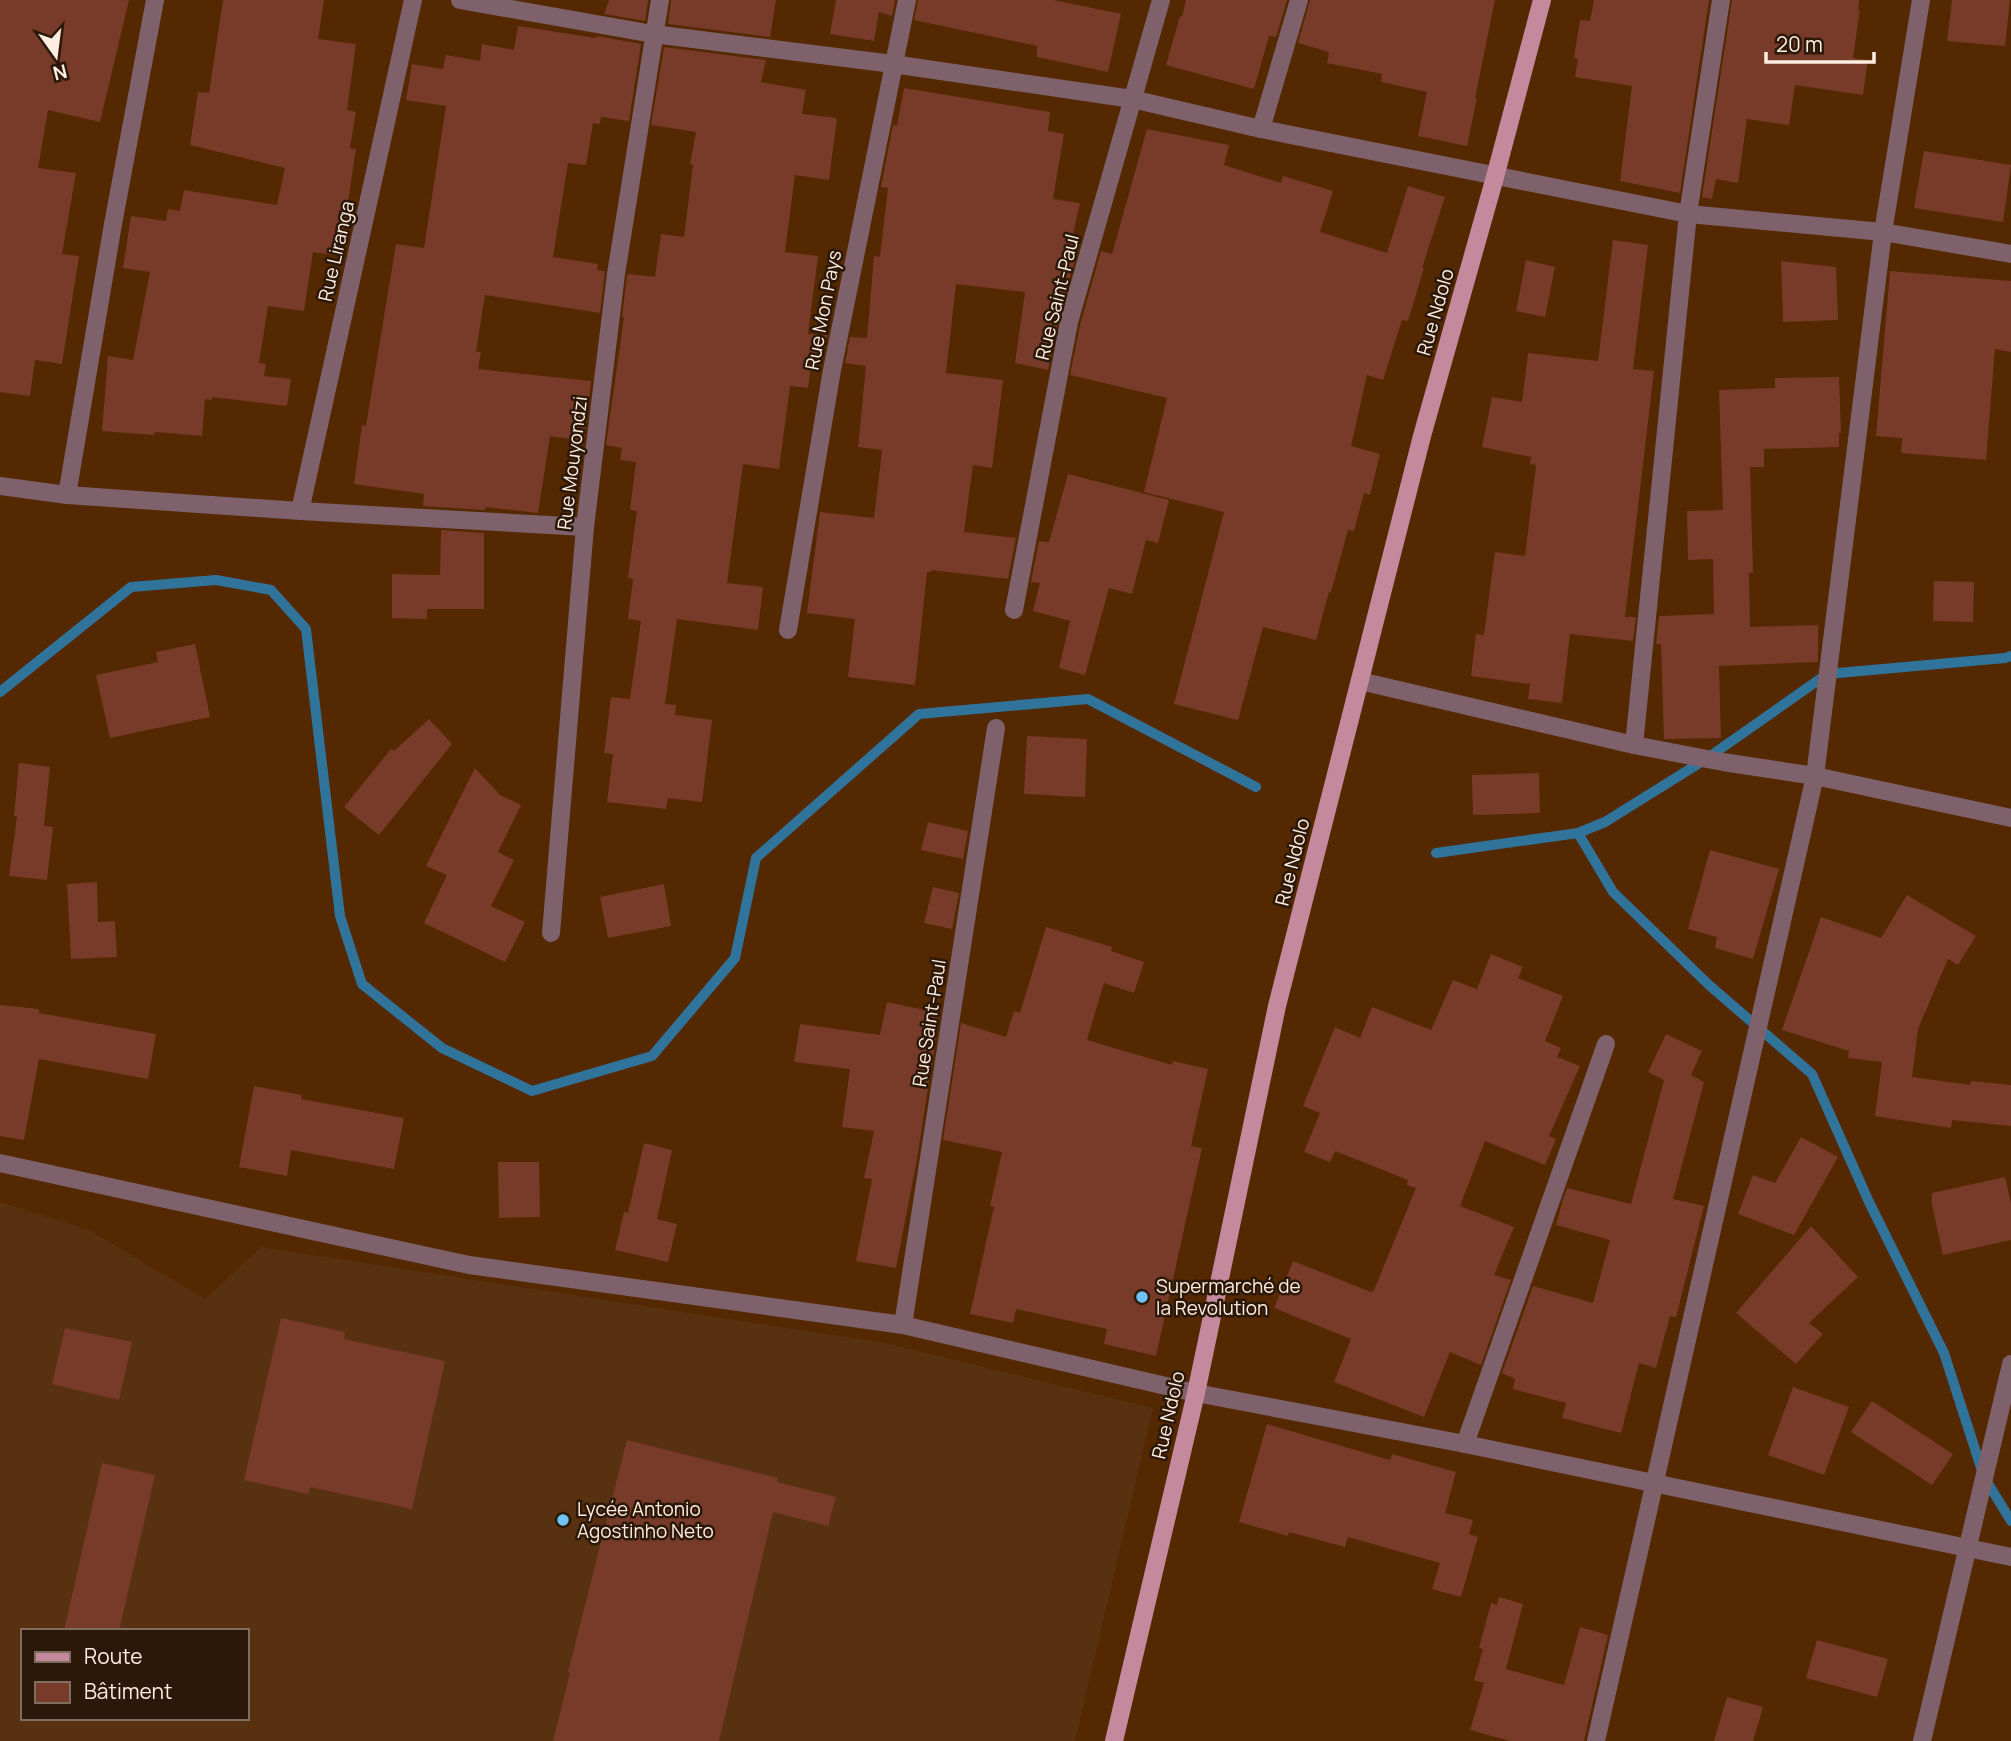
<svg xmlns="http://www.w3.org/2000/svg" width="2011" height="1741" font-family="Manrope,sans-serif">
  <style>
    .built { fill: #583110; fill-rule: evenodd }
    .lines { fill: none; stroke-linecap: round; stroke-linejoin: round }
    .stream { stroke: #31749b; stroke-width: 10 }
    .building { fill: #783b29 }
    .minor { stroke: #7e616a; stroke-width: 18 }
    .major { stroke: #c5899e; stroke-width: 18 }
    .poi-dot { fill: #6fc2f4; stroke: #2b1808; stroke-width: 2.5 }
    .labels { text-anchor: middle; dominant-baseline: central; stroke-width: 5; stroke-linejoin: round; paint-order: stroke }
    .street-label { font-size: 19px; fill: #feede1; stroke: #2b1808 }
    .poi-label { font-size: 19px; fill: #feede1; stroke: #2b1808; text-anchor: start }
  </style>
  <rect width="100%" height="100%" fill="#542800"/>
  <!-- built -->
  <path class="built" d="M 0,1202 L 89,1230 L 205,1299 L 261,1247 L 885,1343 L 1153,1408 L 1075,1741 L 0,1741 ZM 23,1631 L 247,1631 L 247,1718 L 23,1718 Z"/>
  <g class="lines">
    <!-- stream -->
    <g class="stream">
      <path d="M 0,692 L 131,587 L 216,580 L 271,590 L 306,629 L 340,916 L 362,984 L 442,1048 L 532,1091 L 652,1056 L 735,958 L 756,858 L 919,714 L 1088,699 L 1256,787"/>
      <path d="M 1578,833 L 1613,892 L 1709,985 L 1812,1074 L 1869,1202 L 1944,1353 L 1984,1477 L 2011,1521"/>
      <path d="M 1436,853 L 1578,833 L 1605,822 L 1706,759 L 1827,674 L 2005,658 L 2011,656"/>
    </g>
  </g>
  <!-- building -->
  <g class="building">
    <path d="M 0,0 L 129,0 L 100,122 L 48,110 L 38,168 L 76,173 L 62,254 L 79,256 L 62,364 L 35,360 L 30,396 L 0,392 Z"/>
    <path d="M 223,0 L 324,0 L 318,39 L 356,44 L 347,110 L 356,112 L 350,148 L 356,149 L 340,256 L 313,252 L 304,311 L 268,306 L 259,363 L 266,364 L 264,376 L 291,379 L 287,406 L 212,397 L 212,400 L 205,399 L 202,436 L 155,432 L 154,435 L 102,431 L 108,356 L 133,360 L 150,272 L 123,268 L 131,216 L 166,221 L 168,209 L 180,211 L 184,190 L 277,205 L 285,168 L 190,145 L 198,92 L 209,93 Z"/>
    <path d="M 609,0 L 648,0 L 645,21 L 604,14 Z"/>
    <path d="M 671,0 L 776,0 L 770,37 L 668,24 Z"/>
    <path d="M 836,0 L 895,0 L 892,16 L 879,12 L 874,41 L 830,34 Z"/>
    <path d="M 918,0 L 1054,0 L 1121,14 L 1108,72 L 1037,57 L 1037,46 L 914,20 Z"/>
    <path d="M 1186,0 L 1287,0 L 1276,37 L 1269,36 L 1254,89 L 1166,65 L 1180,16 L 1182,17 Z"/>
    <path d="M 1310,0 L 1495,0 L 1475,98 L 1477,98 L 1467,146 L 1418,136 L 1427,92 L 1381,82 L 1382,74 L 1327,63 L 1329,52 L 1298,43 Z"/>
    <path d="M 1594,0 L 1709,0 L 1680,193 L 1620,181 L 1632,86 L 1575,77 L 1578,59 L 1574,58 L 1580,20 L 1590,21 Z"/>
    <path d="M 1732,0 L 1859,0 L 1858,10 L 1860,10 L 1853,58 L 1868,60 L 1863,95 L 1795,85 L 1789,125 L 1747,119 L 1738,183 L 1716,179 L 1712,199 L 1702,197 Z"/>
    <path d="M 1952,0 L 2010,0 L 2005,46 L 1947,41 Z"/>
    <path d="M 518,26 L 596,38 L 597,36 L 641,44 L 629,121 L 601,117 L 600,124 L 593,123 L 586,165 L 568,163 L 553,257 L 598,264 L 597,270 L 605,271 L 600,313 L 485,295 L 476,352 L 481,352 L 478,369 L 591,381 L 584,441 L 550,436 L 538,513 L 485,507 L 485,510 L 423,506 L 424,494 L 354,484 L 362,425 L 366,426 L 396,244 L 424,248 L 446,106 L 406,100 L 412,64 L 443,69 L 446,55 L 480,61 L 482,44 L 514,50 Z"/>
    <path d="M 664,47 L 766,60 L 761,82 L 806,90 L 802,114 L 837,118 L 829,180 L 795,175 L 785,252 L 818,256 L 808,334 L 827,335 L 822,361 L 812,359 L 808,388 L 790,386 L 779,469 L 743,464 L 727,583 L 763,587 L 758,630 L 677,619 L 665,704 L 676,705 L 675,715 L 712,720 L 702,802 L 668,798 L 666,809 L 607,802 L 613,754 L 604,753 L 611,697 L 630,699 L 641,621 L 628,619 L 633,579 L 628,578 L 637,511 L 630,510 L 636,462 L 620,460 L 622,448 L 606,445 L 624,317 L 622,317 L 627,276 L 628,274 L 655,277 L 661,234 L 684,237 L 693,165 L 690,164 L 696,132 L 651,125 Z"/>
    <path d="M 904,88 L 1050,112 L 1048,131 L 1064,134 L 1053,199 L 1080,203 L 1071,243 L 1079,245 L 1058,319 L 1048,370 L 1015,363 L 1025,292 L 956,284 L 946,373 L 1003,380 L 992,468 L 973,465 L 964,532 L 1016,538 L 1008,579 L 931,570 L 931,572 L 927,572 L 915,685 L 848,677 L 855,619 L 807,613 L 820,512 L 874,518 L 882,450 L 858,447 L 866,366 L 845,363 L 850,337 L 867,338 L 874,256 L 880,257 L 888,188 L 881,187 L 893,125 L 897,126 Z"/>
    <path d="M 1147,129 L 1229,145 L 1224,165 L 1281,183 L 1283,176 L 1333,191 L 1320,232 L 1387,253 L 1408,186 L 1445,197 L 1422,268 L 1424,268 L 1408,321 L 1402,320 L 1383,380 L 1367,375 L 1351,446 L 1380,454 L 1370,495 L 1364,493 L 1354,531 L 1348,530 L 1331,592 L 1329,592 L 1316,640 L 1263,627 L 1238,720 L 1174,704 L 1224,512 L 1144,492 L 1167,398 L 1070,375 L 1080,325 L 1101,251 L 1112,254 Z"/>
    <path d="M 1924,151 L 2011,165 L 2003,222 L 1914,208 Z"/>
    <path d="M 1613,240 L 1648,245 L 1633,369 L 1654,371 L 1625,617 L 1636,617 L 1633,641 L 1570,634 L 1562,703 L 1528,699 L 1530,684 L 1471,676 L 1476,634 L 1484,635 L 1495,552 L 1525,556 L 1536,465 L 1530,464 L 1531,457 L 1482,447 L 1492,397 L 1522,402 L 1528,353 L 1598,361 Z"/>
    <path d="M 1526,260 L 1555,267 L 1545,317 L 1516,311 Z"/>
    <path d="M 1781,261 L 1836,267 L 1838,320 L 1783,322 Z"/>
    <path d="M 1890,271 L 2011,281 L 2011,352 L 1995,349 L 1986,460 L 1901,453 L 1902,438 L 1876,436 Z"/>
    <path d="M 1839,377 L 1841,433 L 1839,433 L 1839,447 L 1764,449 L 1764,467 L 1750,467 L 1753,573 L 1749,573 L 1750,627 L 1818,625 L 1818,662 L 1719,666 L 1721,738 L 1664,739 L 1661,644 L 1656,644 L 1659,616 L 1714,614 L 1713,559 L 1688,560 L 1687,511 L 1723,510 L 1719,390 L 1775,388 L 1775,378 Z"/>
    <path d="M 1068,474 L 1169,500 L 1158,543 L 1146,540 L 1132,594 L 1109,588 L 1085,675 L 1059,668 L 1070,621 L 1033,611 L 1040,583 L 1031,582 L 1039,541 L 1049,542 Z"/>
    <path d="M 441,530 L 484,533 L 484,609 L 427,609 L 427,619 L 392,618 L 392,574 L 440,575 Z"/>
    <path d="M 1934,581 L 1974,582 L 1973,622 L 1933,621 Z"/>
    <path d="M 195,644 L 210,717 L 110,738 L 96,675 L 158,662 L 156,652 Z"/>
    <path d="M 429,719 L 452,744 L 379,835 L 344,807 L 391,749 L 394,751 Z"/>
    <path d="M 1027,736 L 1087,739 L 1085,797 L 1024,794 Z"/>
    <path d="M 19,763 L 50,767 L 44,826 L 53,827 L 47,880 L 9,876 L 17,817 L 14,816 Z"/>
    <path d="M 475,768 L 500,795 L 521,805 L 498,852 L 514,860 L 491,906 L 525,922 L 505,962 L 424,923 L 447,875 L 426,866 Z"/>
    <path d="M 1539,773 L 1540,813 L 1473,815 L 1472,775 Z"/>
    <path d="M 928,822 L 968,831 L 963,859 L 921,850 Z"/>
    <path d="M 1710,850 L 1779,869 L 1753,959 L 1715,948 L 1717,937 L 1688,929 Z"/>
    <path d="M 97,882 L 98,922 L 115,921 L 117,957 L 71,959 L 67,884 Z"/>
    <path d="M 664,884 L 671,926 L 608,938 L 600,897 Z"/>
    <path d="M 933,887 L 959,893 L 952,929 L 924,923 Z"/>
    <path d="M 1907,895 L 1976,936 L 1958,965 L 1948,959 L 1918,1029 L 1912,1077 L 1970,1085 L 1971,1081 L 2011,1085 L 2011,1126 L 1952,1120 L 1951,1128 L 1875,1116 L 1882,1062 L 1848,1058 L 1849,1051 L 1782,1030 L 1821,917 L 1881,938 Z"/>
    <path d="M 1046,927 L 1112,947 L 1111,951 L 1144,962 L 1134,993 L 1104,983 L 1087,1040 L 1172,1065 L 1173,1061 L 1208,1069 L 1191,1146 L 1202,1148 L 1156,1356 L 1104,1344 L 1107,1329 L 1016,1309 L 1013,1323 L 970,1314 L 994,1207 L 990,1206 L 1002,1152 L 943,1140 L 961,1023 L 1006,1037 L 1014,1011 L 1020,1013 Z"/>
    <path d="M 1491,954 L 1523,967 L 1518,978 L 1563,996 L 1545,1041 L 1561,1048 L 1557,1057 L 1580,1066 L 1549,1136 L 1556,1139 L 1545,1165 L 1485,1141 L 1460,1206 L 1514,1227 L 1494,1275 L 1511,1280 L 1481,1365 L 1450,1352 L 1424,1417 L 1334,1382 L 1351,1339 L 1274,1308 L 1293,1261 L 1371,1292 L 1374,1290 L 1416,1188 L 1407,1185 L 1408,1180 L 1335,1151 L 1330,1162 L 1304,1152 L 1320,1113 L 1303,1106 L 1335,1027 L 1360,1038 L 1372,1007 L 1431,1030 L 1453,980 L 1477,989 Z"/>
    <path d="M 887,1002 L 934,1012 L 933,1015 L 939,1017 L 917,1159 L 896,1268 L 856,1261 L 872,1179 L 864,1178 L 874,1131 L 842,1127 L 850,1069 L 794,1062 L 800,1024 L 880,1035 Z"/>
    <path d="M 0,1005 L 39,1009 L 39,1013 L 156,1034 L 148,1079 L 39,1059 L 24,1140 L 0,1136 Z"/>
    <path d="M 1666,1034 L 1702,1051 L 1691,1075 L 1704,1082 L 1673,1199 L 1704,1206 L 1676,1317 L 1670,1316 L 1656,1368 L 1639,1363 L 1621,1433 L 1562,1418 L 1566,1403 L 1513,1389 L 1515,1379 L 1502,1373 L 1533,1286 L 1593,1303 L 1610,1240 L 1556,1225 L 1563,1200 L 1567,1188 L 1631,1204 L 1664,1080 L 1648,1072 Z"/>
    <path d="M 254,1086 L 302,1095 L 301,1099 L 404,1118 L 394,1169 L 291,1150 L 287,1176 L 239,1167 Z"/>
    <path d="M 1801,1137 L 1838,1157 L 1794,1235 L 1738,1214 L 1753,1175 L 1775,1183 Z"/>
    <path d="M 644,1143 L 672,1150 L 657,1219 L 677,1224 L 668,1262 L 615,1250 L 624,1212 L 628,1213 Z"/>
    <path d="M 498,1162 L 539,1162 L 540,1217 L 499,1218 Z"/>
    <path d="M 2005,1177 L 2011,1204 L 2011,1240 L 1943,1255 L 1932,1205 L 1932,1193 Z"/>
    <path d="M 1811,1226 L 1858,1277 L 1809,1323 L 1823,1334 L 1796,1364 L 1736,1313 Z"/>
    <path d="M 281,1318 L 345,1332 L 344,1339 L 445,1361 L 412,1509 L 310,1487 L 308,1494 L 244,1480 Z"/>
    <path d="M 65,1328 L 132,1342 L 119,1400 L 52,1384 Z"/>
    <path d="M 1793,1387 L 1849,1407 L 1824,1475 L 1768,1455 Z"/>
    <path d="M 1872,1401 L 1953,1454 L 1932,1485 L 1851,1432 Z"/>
    <path d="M 1267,1424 L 1390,1460 L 1392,1454 L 1456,1472 L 1445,1513 L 1473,1520 L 1469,1534 L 1478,1537 L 1461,1597 L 1432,1589 L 1440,1563 L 1348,1537 L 1345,1547 L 1289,1532 L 1288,1536 L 1239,1522 Z"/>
    <path d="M 627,1440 L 778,1478 L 777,1482 L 836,1497 L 828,1526 L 773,1512 L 719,1741 L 553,1741 L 570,1673 L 568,1672 Z"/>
    <path d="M 102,1463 L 155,1475 L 119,1631 L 64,1631 Z"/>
    <path d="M 1499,1597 L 1523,1604 L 1506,1669 L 1564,1685 L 1580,1627 L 1608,1635 L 1584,1741 L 1510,1741 L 1470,1730 L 1484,1683 L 1474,1680 L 1483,1649 L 1479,1648 L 1491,1603 L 1497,1605 Z"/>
    <path d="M 1817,1640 L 1888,1659 L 1877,1697 L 1806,1678 Z"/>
    <path d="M 1727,1697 L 1763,1707 L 1753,1741 L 1714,1741 Z"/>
  </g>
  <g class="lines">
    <!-- minor -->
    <g class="minor">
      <path d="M 460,0 L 653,34 L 893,64 L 1132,99 L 1261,129 L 1688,214 L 1883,232 L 2011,254"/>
      <path d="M 1261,129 L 1299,0"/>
      <path d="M 0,486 L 67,495 L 300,511 L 585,527"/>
      <path d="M 67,495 L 113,224 L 155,0"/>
      <path d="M 300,511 L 413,0"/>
      <path d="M 1014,610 L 1069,322 L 1161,0"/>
      <path d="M 788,630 L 832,370 L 907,0"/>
      <path d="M 1360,681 L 1634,745 L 1723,762 L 1815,776 L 2011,818"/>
      <path d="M 1634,745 L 1688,214 L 1721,0"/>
      <path d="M 551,933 L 585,527 L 616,274 L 660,0"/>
      <path d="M 0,1163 L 469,1265 L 903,1325 L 1196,1393 L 1465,1444 L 2011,1557"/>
      <path d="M 903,1325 L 996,728"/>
      <path d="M 1465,1444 L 1606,1044"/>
      <path d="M 1596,1741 L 1815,776 L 1883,232 L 1921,0"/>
      <path d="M 1922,1741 L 2011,1364"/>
    </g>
    <!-- major -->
    <path class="major" d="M 1114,1741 L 1196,1393 L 1277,1006 L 1422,436 L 1495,177 L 1542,0"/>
  </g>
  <!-- markers -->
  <g class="poi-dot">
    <circle cx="1142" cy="1297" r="7"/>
    <circle cx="563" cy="1520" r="7"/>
  </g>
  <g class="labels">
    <!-- street labels -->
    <g class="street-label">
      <text transform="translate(336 251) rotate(-77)">Rue Liranga</text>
      <text transform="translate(1057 297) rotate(-76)">Rue Saint-Paul</text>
      <text transform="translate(823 310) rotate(-79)">Rue Mon Pays</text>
      <text transform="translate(1435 312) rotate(-74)">Rue Ndolo</text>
      <text transform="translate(572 463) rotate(-83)">Rue Mouyondzi</text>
      <text transform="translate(1292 862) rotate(-76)">Rue Ndolo</text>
      <text transform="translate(929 1023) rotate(-81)">Rue Saint-Paul</text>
      <text transform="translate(1168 1415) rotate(-77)">Rue Ndolo</text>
    </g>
    <!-- poi labels -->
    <g class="poi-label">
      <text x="1156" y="1286">Supermarché de<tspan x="1156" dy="22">la Revolution</tspan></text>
      <text x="577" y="1509">Lycée Antonio<tspan x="577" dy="22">Agostinho Neto</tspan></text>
    </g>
  </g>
  <!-- legend -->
  <rect x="21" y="1629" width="228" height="91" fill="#2b1808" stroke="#7f6d5f" stroke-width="2"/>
  <rect x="35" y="1652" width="35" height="10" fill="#c5899e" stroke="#7f6d5f" stroke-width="2"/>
  <text x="84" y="1664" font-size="21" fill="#feede1">Route</text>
  <rect x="35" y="1682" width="35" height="21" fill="#783b29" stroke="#7f6d5f" stroke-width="2"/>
  <text x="84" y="1699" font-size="21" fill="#feede1">Bâtiment</text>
  <!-- north arrow -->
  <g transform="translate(56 56) rotate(166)" stroke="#2b1808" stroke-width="5" paint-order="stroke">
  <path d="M0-5L12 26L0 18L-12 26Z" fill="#feede1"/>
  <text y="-10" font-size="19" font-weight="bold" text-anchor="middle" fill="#feede1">N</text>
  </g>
  <!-- scale -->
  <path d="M1766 52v10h108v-10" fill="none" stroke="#feede1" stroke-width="3.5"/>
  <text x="1776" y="52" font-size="21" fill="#feede1" stroke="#2b1808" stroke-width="5" paint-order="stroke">20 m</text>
</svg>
